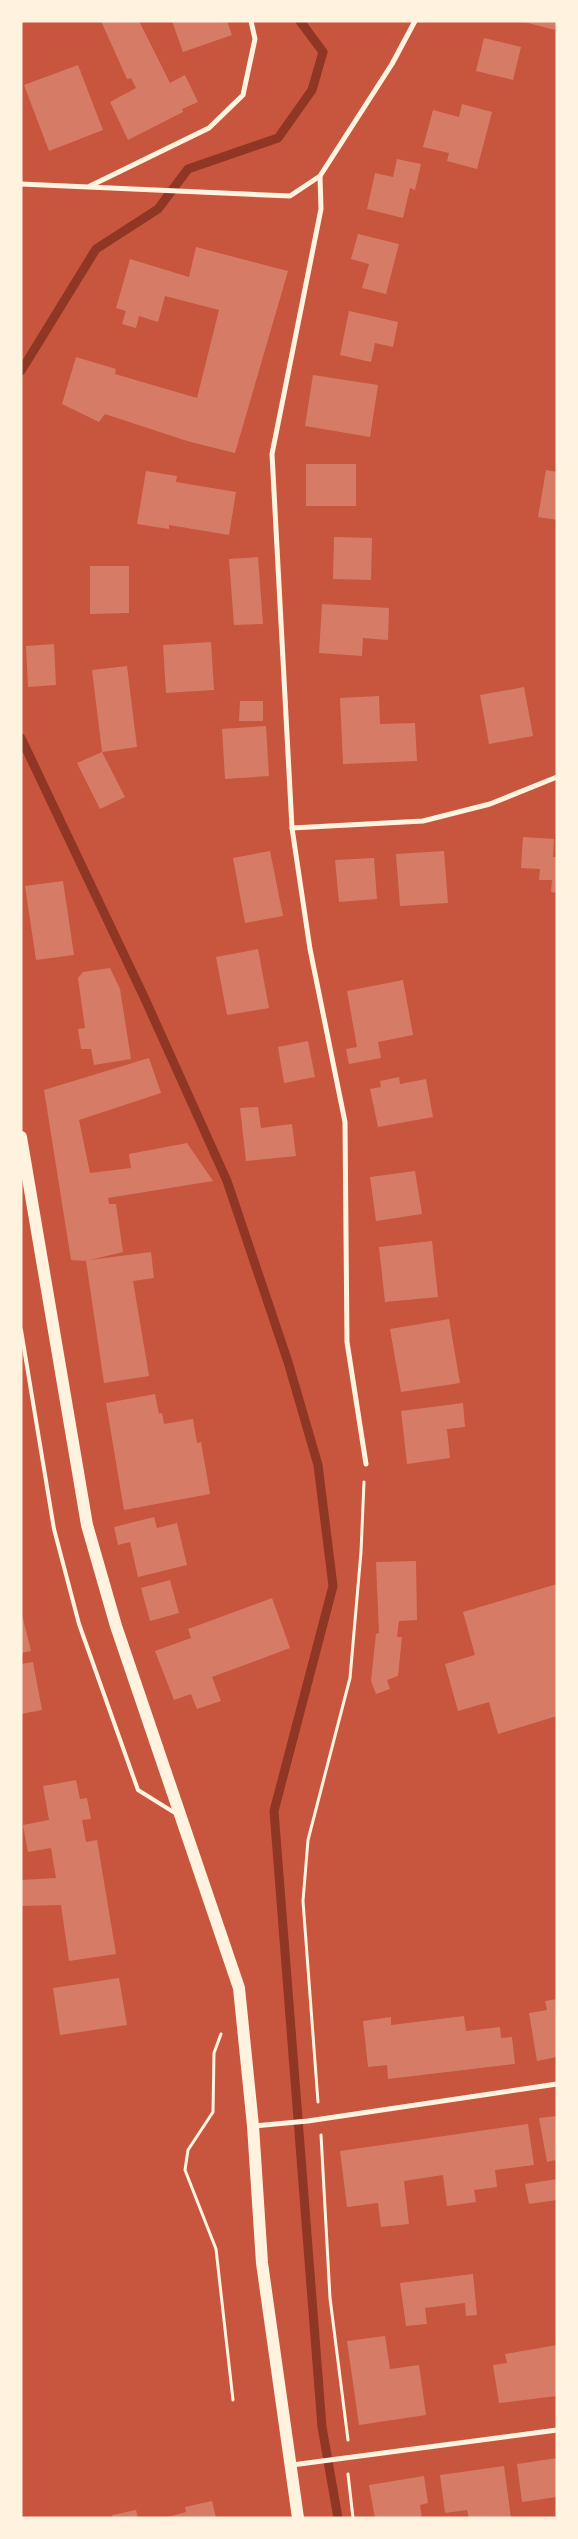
<svg xmlns="http://www.w3.org/2000/svg" width="578" height="2539" font-family="Barlow,sans-serif">
  <style>
    .lines { fill: none; stroke-linecap: round; stroke-linejoin: round }
    .stream { stroke: #8f3625; stroke-width: 9 }
    .building { fill: #d67c66 }
    .path { stroke: #fff3e0; stroke-width: 3 }
    .service { stroke: #fff3e0; stroke-width: 4 }
    .minor { stroke: #fff3e0; stroke-width: 5 }
    .primary { stroke: #fff3e0; stroke-width: 12 }
  </style>
  <rect width="100%" height="100%" fill="#c8553d"/>
  <g class="lines">
    <!-- stream -->
    <g class="stream">
      <path d="M 21,371 L 96,249 L 158,209 L 188,169 L 278,138 L 312,90 L 323,52 L 300,21"/>
      <path d="M 21,738 L 145,999 L 227,1181 L 288,1362 L 318,1465 L 333,1586 L 274,1811 L 322,2427 L 338,2518"/>
    </g>
  </g>
  <!-- building -->
  <g class="building">
    <path d="M 101,21 L 139,21 L 170,83 L 185,75 L 198,102 L 182,109 L 183,112 L 128,140 L 110,102 L 136,88 L 131,78 L 127,79 Z"/>
    <path d="M 172,21 L 227,21 L 232,35 L 183,52 Z"/>
    <path d="M 557,21 L 555,30 L 524,22 L 524,21 Z"/>
    <path d="M 484,38 L 521,47 L 513,80 L 476,71 Z"/>
    <path d="M 78,65 L 103,130 L 49,151 L 24,85 Z"/>
    <path d="M 462,104 L 492,112 L 477,169 L 447,161 L 449,153 L 423,147 L 433,110 L 459,117 Z"/>
    <path d="M 397,159 L 421,164 L 415,190 L 410,188 L 403,218 L 367,209 L 375,173 L 393,177 Z"/>
    <path d="M 358,234 L 399,244 L 386,294 L 362,288 L 369,264 L 351,259 Z"/>
    <path d="M 196,247 L 288,271 L 235,453 L 187,441 L 105,414 L 99,422 L 62,404 L 76,357 L 116,369 L 115,374 L 197,398 L 219,310 L 165,296 L 158,322 L 139,316 L 136,328 L 122,324 L 126,311 L 116,308 L 130,259 L 189,277 Z"/>
    <path d="M 349,311 L 398,322 L 393,347 L 375,343 L 371,362 L 340,355 Z"/>
    <path d="M 313,375 L 378,385 L 370,437 L 305,426 Z"/>
    <rect x="306" y="464" width="50" height="42"/>
    <path d="M 546,470 L 557,472 L 557,520 L 538,517 Z"/>
    <path d="M 146,471 L 177,476 L 176,482 L 236,492 L 229,535 L 169,525 L 169,529 L 137,524 Z"/>
    <path d="M 334,537 L 372,538 L 371,580 L 333,579 Z"/>
    <path d="M 258,557 L 263,624 L 234,625 L 229,559 Z"/>
    <path d="M 90,566 L 129,566 L 129,613 L 90,614 Z"/>
    <path d="M 322,604 L 389,608 L 388,640 L 363,638 L 362,656 L 319,653 Z"/>
    <path d="M 211,642 L 214,690 L 166,693 L 163,645 Z"/>
    <path d="M 54,644 L 56,685 L 28,687 L 26,646 Z"/>
    <path d="M 127,666 L 137,747 L 102,752 L 125,797 L 100,809 L 77,763 L 102,752 L 92,670 Z"/>
    <path d="M 524,687 L 533,736 L 489,744 L 480,695 Z"/>
    <path d="M 379,696 L 380,724 L 415,723 L 417,761 L 343,764 L 340,698 Z"/>
    <path d="M 240,701 L 263,701 L 263,721 L 239,721 Z"/>
    <path d="M 266,726 L 269,776 L 225,779 L 222,729 Z"/>
    <path d="M 523,837 L 554,839 L 553,857 L 557,857 L 557,893 L 551,892 L 552,880 L 539,880 L 540,869 L 521,868 Z"/>
    <path d="M 270,851 L 283,916 L 245,923 L 233,858 Z"/>
    <path d="M 444,851 L 448,903 L 400,906 L 396,854 Z"/>
    <path d="M 374,858 L 377,899 L 339,902 L 335,860 Z"/>
    <path d="M 63,881 L 74,955 L 36,960 L 25,886 Z"/>
    <path d="M 258,949 L 269,1008 L 227,1015 L 216,957 Z"/>
    <path d="M 110,968 L 120,989 L 131,1059 L 94,1065 L 91,1049 L 81,1049 L 78,1029 L 85,1028 L 78,978 L 83,972 Z"/>
    <path d="M 403,980 L 413,1035 L 378,1042 L 381,1058 L 349,1064 L 346,1049 L 357,1047 L 347,991 Z"/>
    <path d="M 308,1041 L 315,1077 L 284,1083 L 278,1047 Z"/>
    <path d="M 149,1058 L 161,1093 L 79,1120 L 90,1173 L 131,1168 L 129,1154 L 187,1143 L 213,1181 L 108,1198 L 109,1204 L 116,1204 L 123,1252 L 90,1260 L 151,1252 L 154,1278 L 133,1281 L 149,1376 L 104,1383 L 86,1261 L 71,1260 L 44,1090 Z"/>
    <path d="M 399,1077 L 400,1084 L 426,1079 L 433,1117 L 378,1127 L 370,1089 L 381,1087 L 380,1081 Z"/>
    <path d="M 258,1107 L 261,1128 L 292,1124 L 296,1156 L 246,1161 L 240,1108 Z"/>
    <path d="M 415,1171 L 422,1214 L 376,1221 L 370,1177 Z"/>
    <path d="M 432,1241 L 438,1297 L 385,1302 L 379,1247 Z"/>
    <path d="M 449,1319 L 460,1383 L 401,1392 L 390,1329 Z"/>
    <path d="M 155,1394 L 159,1414 L 162,1413 L 164,1424 L 193,1419 L 197,1443 L 201,1442 L 210,1494 L 124,1510 L 106,1403 Z"/>
    <path d="M 463,1403 L 465,1427 L 447,1429 L 450,1458 L 407,1464 L 401,1411 Z"/>
    <path d="M 154,1517 L 157,1528 L 177,1523 L 187,1565 L 138,1577 L 130,1542 L 118,1545 L 114,1527 Z"/>
    <path d="M 416,1561 L 417,1620 L 399,1621 L 397,1637 L 402,1637 L 398,1676 L 387,1680 L 390,1689 L 376,1694 L 371,1681 L 376,1634 L 379,1633 L 376,1562 Z"/>
    <path d="M 170,1580 L 179,1613 L 150,1621 L 141,1588 Z"/>
    <path d="M 557,1584 L 557,1716 L 498,1734 L 489,1702 L 458,1711 L 445,1664 L 475,1655 L 463,1612 Z"/>
    <path d="M 272,1598 L 290,1648 L 212,1677 L 221,1701 L 197,1709 L 191,1694 L 174,1700 L 155,1651 L 191,1638 L 188,1629 Z"/>
    <path d="M 21,1611 L 31,1651 L 21,1653 Z"/>
    <path d="M 33,1662 L 42,1710 L 21,1714 L 21,1664 Z"/>
    <path d="M 76,1780 L 80,1799 L 87,1798 L 91,1819 L 82,1820 L 86,1842 L 97,1840 L 116,1954 L 69,1961 L 61,1905 L 21,1906 L 21,1880 L 56,1878 L 51,1848 L 28,1852 L 23,1825 L 49,1820 L 43,1786 Z"/>
    <path d="M 119,1978 L 127,2025 L 60,2035 L 53,1988 Z"/>
    <path d="M 557,1999 L 557,2057 L 537,2061 L 529,2013 L 547,2010 L 545,2001 Z"/>
    <path d="M 464,2016 L 466,2031 L 500,2027 L 501,2038 L 512,2037 L 515,2064 L 388,2079 L 387,2065 L 368,2067 L 363,2021 L 391,2017 L 391,2025 Z"/>
    <path d="M 557,2116 L 557,2165 L 556,2165 L 555,2160 L 547,2162 L 539,2118 Z"/>
    <path d="M 528,2124 L 534,2165 L 495,2170 L 497,2187 L 474,2190 L 476,2202 L 447,2206 L 443,2175 L 404,2181 L 409,2224 L 381,2227 L 378,2203 L 347,2207 L 340,2151 Z"/>
    <path d="M 557,2179 L 557,2200 L 529,2204 L 525,2184 Z"/>
    <path d="M 473,2274 L 477,2315 L 466,2316 L 465,2303 L 425,2308 L 427,2324 L 406,2326 L 400,2283 Z"/>
    <path d="M 385,2336 L 390,2369 L 419,2365 L 426,2415 L 359,2425 L 347,2341 Z"/>
    <path d="M 557,2345 L 557,2396 L 499,2403 L 493,2365 L 507,2363 L 505,2354 Z"/>
    <path d="M 557,2458 L 557,2497 L 522,2502 L 517,2464 Z"/>
    <path d="M 504,2466 L 511,2518 L 469,2518 L 467,2510 L 445,2513 L 440,2475 Z"/>
    <path d="M 424,2476 L 428,2503 L 420,2505 L 422,2518 L 375,2518 L 369,2485 Z"/>
    <path d="M 212,2501 L 216,2518 L 164,2518 L 186,2512 L 185,2507 Z"/>
    <path d="M 136,2510 L 138,2518 L 113,2518 L 112,2515 Z"/>
  </g>
  <g class="lines">
    <!-- path -->
    <g class="path">
      <path d="M 221,2034 L 214,2053 L 213,2112 L 188,2150 L 185,2170 L 216,2249 L 233,2400"/>
      <path d="M 318,2102 L 303,1901 L 308,1840 L 350,1678 L 361,1552 L 364,1482"/>
      <path d="M 321,2135 L 330,2298 L 348,2440"/>
      <path d="M 348,2474 L 353,2518"/>
    </g>
    <!-- service -->
    <path class="service" d="M 21,1330 L 54,1529 L 79,1624 L 138,1790 L 175,1813"/>
    <!-- minor -->
    <g class="minor">
      <path d="M 320,176 L 321,209 L 272,454 L 292,828 L 310,949 L 345,1122 L 347,1342 L 366,1464"/>
      <path d="M 21,184 L 290,196 L 320,176 L 392,64 L 415,21"/>
      <path d="M 90,186 L 209,128 L 243,95 L 255,39 L 251,21"/>
      <path d="M 292,828 L 423,821 L 490,804 L 557,777"/>
      <path d="M 253,2126 L 308,2121 L 557,2084"/>
      <path d="M 292,2465 L 557,2430"/>
    </g>
    <!-- primary -->
    <path class="primary" d="M 21,1137 L 87,1525 L 116,1626 L 239,1988 L 253,2126 L 262,2263 L 298,2518"/>
  </g>
  <!-- border -->
  <rect width="578" height="2539" fill="none" stroke="#fff3e0" stroke-width="45"/>
</svg>
